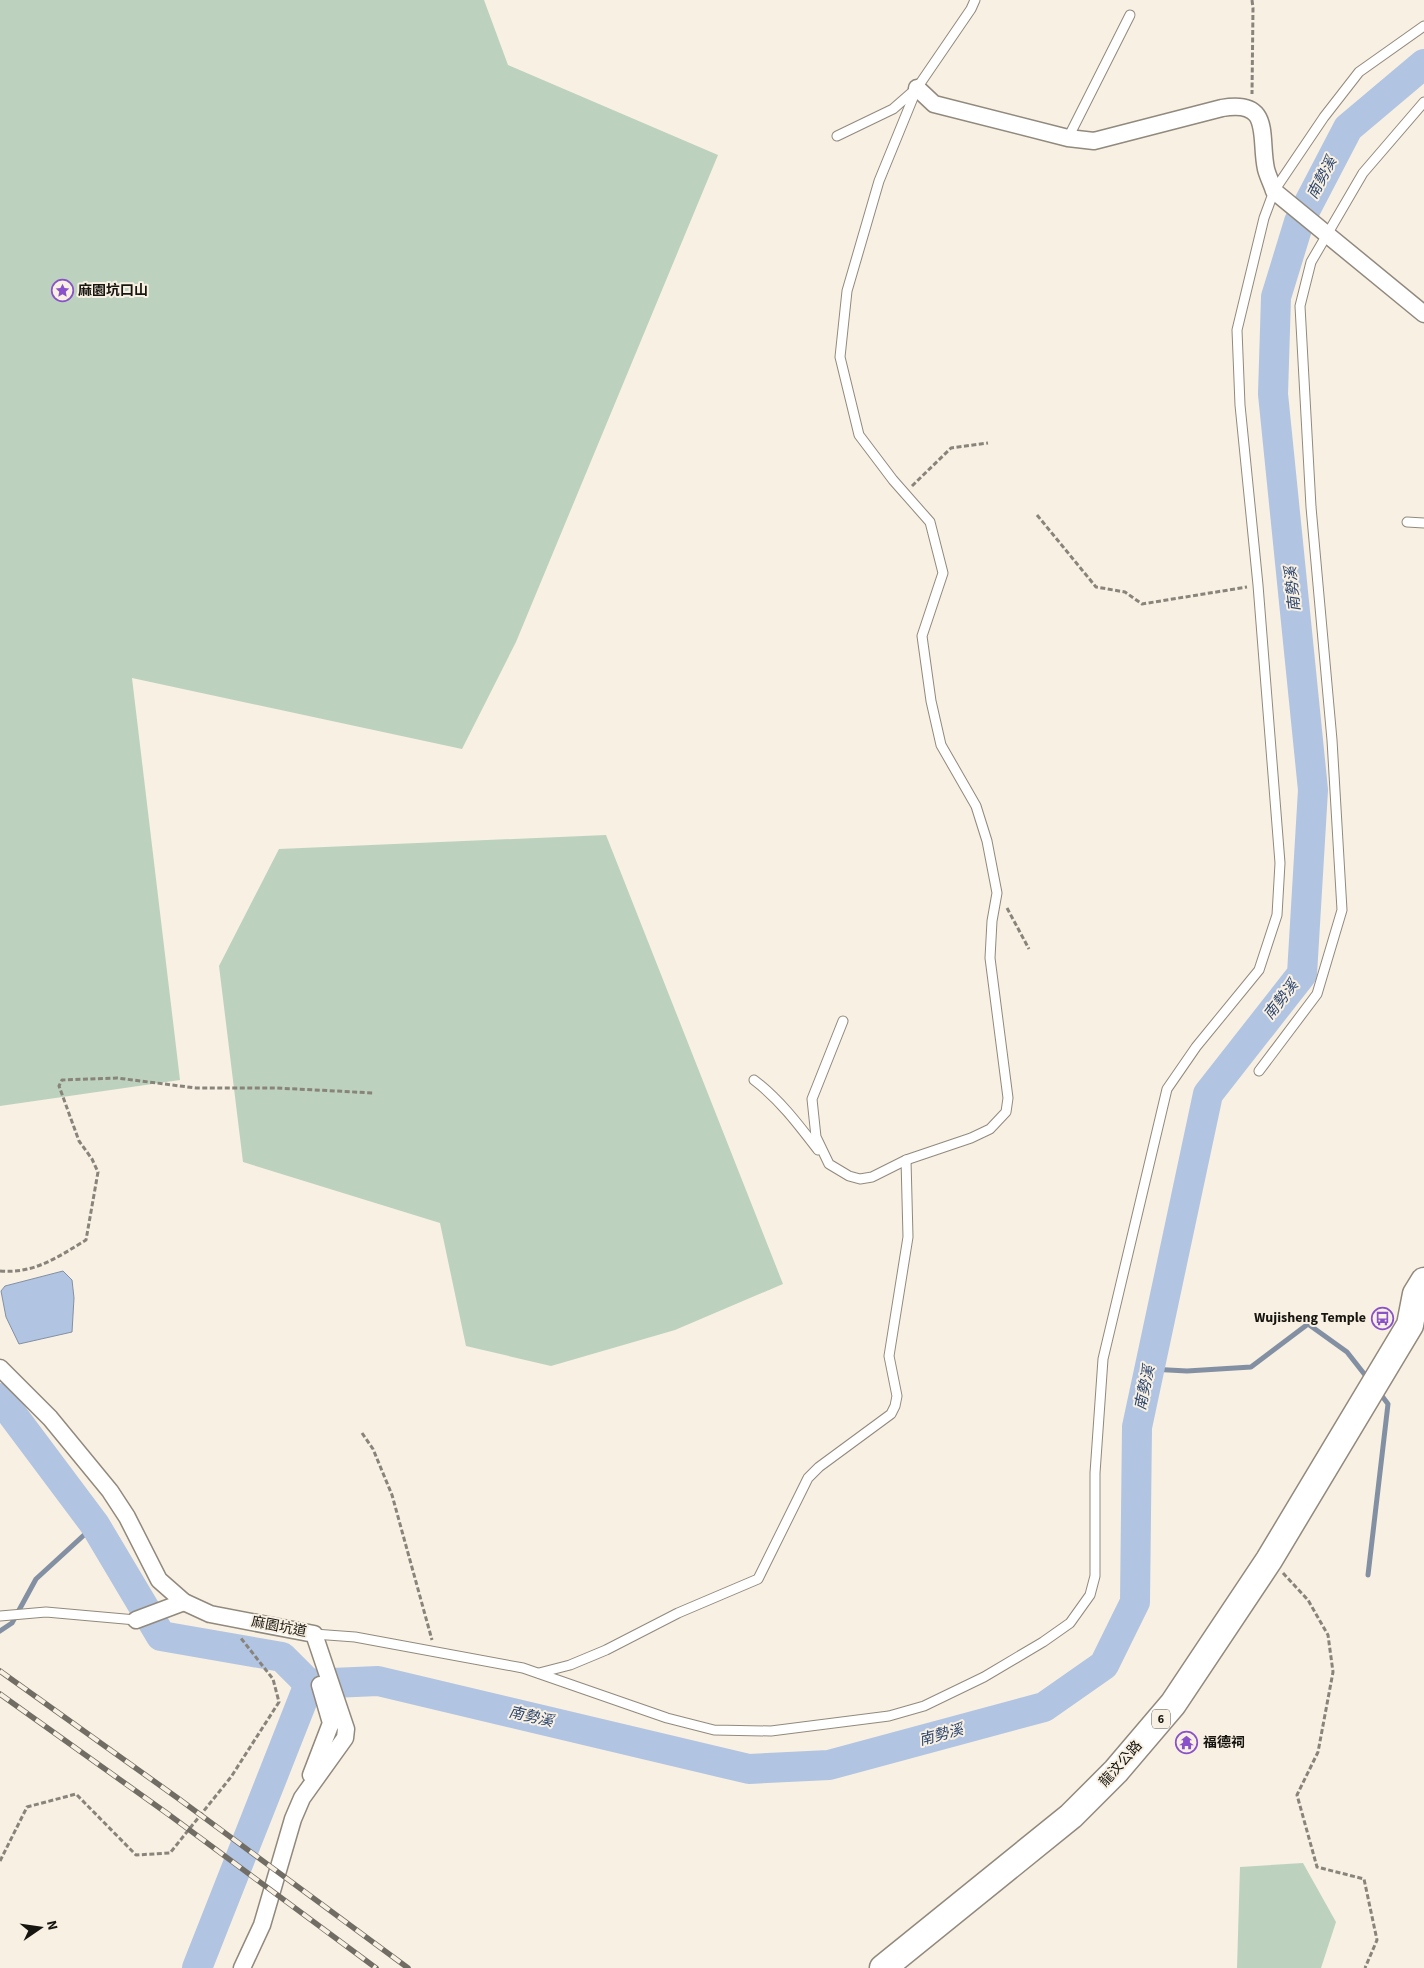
<svg xmlns="http://www.w3.org/2000/svg" width="1424" height="1968" font-family="'Source Sans 3','Noto Sans TC',sans-serif">
  <style>
    .green { fill: #bcd2be }
    .water { fill: #b1c4e2; stroke: #8390a3 }
    .lines { fill: none; stroke-linecap: round; stroke-linejoin: round }
    .stream { stroke: #8390a3; stroke-width: 5 }
    .river { stroke: #b1c4e2; stroke-width: 30 }
    .lane-casing { stroke: #91897d; stroke-width: 11 }
    .street-casing { stroke: #91897d; stroke-width: 19 }
    .primary-casing { stroke: #91897d; stroke-width: 29 }
    .path { stroke: #89847b; stroke-width: 3; stroke-dasharray: 5 2.5; stroke-linecap: butt }
    .lane { stroke: #fff; stroke-width: 9 }
    .street { stroke: #fff; stroke-width: 16 }
    .primary { stroke: #fff; stroke-width: 26 }
    .rail-casing { stroke: #716d64; stroke-width: 5.5 }
    .rail { stroke: #f8f0e2; stroke-width: 4; stroke-dasharray: 11; stroke-linecap: butt }
    .labels { text-anchor: middle; dominant-baseline: central; stroke-width: 4; stroke-linejoin: round; paint-order: stroke }
    .shield { fill: #f8f0e2; stroke: #5a574f; stroke-width: 1 }
    .shield-label { font-size: 12px; font-weight: bold; fill: #171510 }
    .poi-label { font-size: 14px; font-weight: bold; fill: #171510; stroke: #f8f0e2; text-anchor: start }
    .street-label { font-size: 14px; fill: #171510; stroke: #f8f0e2 }
    .water-label { font-size: 15px; font-style: italic; fill: #2b456f; stroke: #f8f0e2 }
  </style>
  <rect width="100%" height="100%" fill="#f8f0e2"/>
  <!-- green -->
  <g class="green">
    <path d="M 0,0 L 484,0 L 508,65 L 718,155 L 516,642 L 462,749 L 132,678 L 180,1080 L 0,1106 Z"/>
    <path d="M 606,835 L 783,1284 L 675,1330 L 551,1366 L 466,1346 L 440,1223 L 243,1162 L 219,966 L 279,849 Z"/>
    <path d="M 1303,1863 L 1336,1922 L 1321,1968 L 1237,1968 L 1240,1867 Z"/>
  </g>
  <!-- water -->
  <path class="water" d="M 63,1271 L 72,1280 L 74,1298 L 72,1332 L 19,1344 L 6,1317 L 1,1291 L 5,1286 Z"/>
  <g class="lines">
    <!-- stream -->
    <g class="stream">
      <path d="M 1150,1369 L 1187,1371 L 1251,1367 L 1308,1324 L 1347,1352 L 1369,1380"/>
      <path d="M 1368,1575 L 1388,1404 L 1379,1392"/>
      <path d="M 0,1631 L 12,1623 L 36,1579 L 95,1525"/>
    </g>
    <!-- river -->
    <g class="river">
      <path d="M 0,1398 L 95,1525 L 161,1636 L 282,1657 L 309,1684"/>
      <path d="M 197,1968 L 309,1684 L 378,1681 L 749,1769 L 829,1765 L 1044,1707 L 1104,1665 L 1135,1602 L 1137,1427 L 1208,1094 L 1302,974 L 1313,790 L 1273,394 L 1276,297 L 1299,222 L 1348,128 L 1424,64"/>
    </g>
    <defs>
      <g id="lane">
        <path d="M 837,136 L 893,109 L 917,88 L 971,9 L 975,0"/>
        <path d="M 1068,138 L 1130,15"/>
        <path d="M 1407,522 L 1424,523"/>
        <path d="M 843,1021 L 812,1099 L 816,1137 L 829,1164 L 849,1176 L 860,1179 L 872,1177 L 906,1160 L 971,1138 L 990,1129 L 1006,1112 L 1008,1098 L 990,958 L 992,921 L 997,893 L 987,841 L 976,806 L 941,745 L 931,701 L 922,636 L 943,573 L 930,522 L 893,480 L 859,435 L 840,357 L 847,291 L 879,181 L 917,88"/>
        <path d="M 1259,1071 L 1317,994 L 1342,910 L 1332,740 L 1311,507 L 1300,306 L 1311,262 L 1363,173 L 1424,102"/>
        <path d="M 754,1080 C 780,1100 798,1124 818,1150"/>
        <path d="M 0,1616 L 46,1612 L 136,1620"/>
        <path d="M 314,1634 L 355,1637 L 523,1668 L 667,1718 L 714,1730 L 771,1731 L 889,1716 L 924,1706 L 984,1677 L 1043,1642 L 1070,1623 L 1090,1595 L 1095,1576 L 1095,1473 L 1103,1359 L 1167,1089 L 1196,1047 L 1259,970 L 1277,915 L 1280,863 L 1258,585 L 1240,405 L 1237,330 L 1264,218 L 1274,191 L 1324,117 L 1359,72 L 1424,26"/>
        <path d="M 539,1673 L 570,1665 L 606,1650 L 678,1613 L 758,1579 L 808,1478 L 819,1467 L 891,1414 L 895,1406 L 897,1396 L 889,1356 L 908,1237 L 906,1160"/>
      </g>
      <g id="street">
        <path d="M 917,88 L 934,104 L 1068,138 L 1094,141 L 1222,108 C 1273,99 1259,137 1266,169 C 1268,177 1272,184 1274,191 L 1424,314"/>
        <path d="M 0,1368 L 50,1418 L 110,1491 L 127,1517 L 159,1580 L 184,1602 L 210,1614 L 314,1634 L 346,1729 L 345,1738 L 302,1798 L 293,1819 L 262,1925 L 242,1968"/>
        <path d="M 136,1620 L 184,1602"/>
        <path d="M 311,1775 L 331,1723 L 320,1685"/>
      </g>
      <path id="primary" d="M 883,1968 L 1071,1816 L 1116,1771 L 1173,1704 L 1269,1560 L 1410,1325 L 1416,1294 L 1424,1281"/>
    </defs>
    <!-- lane casing -->
    <use href="#lane" class="lane-casing"/>
    <!-- street casing -->
    <use href="#street" class="street-casing"/>
    <!-- primary casing -->
    <use href="#primary" class="primary-casing"/>
    <!-- path -->
    <g class="path">
      <path d="M 1252,0 L 1253,8 L 1252,94"/>
      <path d="M 912,486 L 951,448 L 988,443"/>
      <path d="M 1037,515 L 1096,587 L 1125,592 L 1142,604 L 1247,587"/>
      <path d="M 1007,908 L 1029,949"/>
      <path d="M 0,1271 C 34,1274 58,1257 86,1240 L 98,1172 L 92,1159 L 79,1141 L 59,1086 L 62,1080 L 117,1078 L 196,1088 L 277,1088 L 374,1093"/>
      <path d="M 362,1433 L 373,1449 L 392,1495 L 432,1640"/>
      <path d="M 1283,1573 L 1308,1600 L 1328,1635 L 1333,1672 L 1318,1752 L 1297,1795 L 1317,1867 L 1364,1879 L 1377,1940 L 1365,1968"/>
      <path d="M 0,1861 L 27,1807 L 76,1794 L 136,1855 L 170,1853 L 231,1777 L 279,1702 L 273,1679 L 240,1637"/>
    </g>
    <!-- lane -->
    <use href="#lane" class="lane"/>
    <!-- street -->
    <use href="#street" class="street"/>
    <!-- primary -->
    <use href="#primary" class="primary"/>
    <defs>
      <g id="rail">
        <path d="M 0,1671 L 179,1799 L 408,1968"/>
        <path d="M 0,1694 L 168,1814 L 376,1968"/>
      </g>
    </defs>
    <!-- rail casing -->
    <use href="#rail" class="rail-casing"/>
    <!-- rail -->
    <use href="#rail" class="rail"/>
  </g>
  <!-- icons -->
  <defs>
    <symbol id="sight-ring" viewBox="-11 -11 22 22"><circle r="9.5" fill="#f8f0e2" stroke="#8952ca" stroke-width="1.5"/><path d="M0-6L1.8-2.2L6-1.7L2.9 1.2L3.7 5.4L0 3.3L-3.7 5.4L-2.9 1.2L-6-1.7L-1.8-2.2Z" fill="#8952ca"/></symbol>
    <symbol id="bus-ring" viewBox="-11 -11 22 22"><circle r="9.5" fill="#f8f0e2" stroke="#8952ca" stroke-width="1.5"/><path d="M-5-6H5V4H4V6H2V4H-2V6H-4V4H-5ZM-3.5-4V0h7V-4ZM-3.5 1.2v1.5H-2V1.2ZM2 1.2v1.5H3.5V1.2Z" fill="#8952ca"/></symbol>
    <symbol id="temple-ring" viewBox="-11 -11 22 22"><circle r="9.5" fill="#f8f0e2" stroke="#8952ca" stroke-width="1.5"/><path d="M0-6L5-2H3V0L6.5 2.5H4V6H1.5V3h-3V6H-4V2.5H-6.5L-3 0V-2H-5Z" fill="#8952ca"/></symbol>
  </defs>
  <g fill-rule="evenodd">
    <use href="#sight-ring" x="50" y="278" width="25" height="25"/>
    <use href="#bus-ring" x="1370" y="1306" width="25" height="25"/>
    <use href="#temple-ring" x="1174" y="1730" width="25" height="25"/>
  </g>
  <g class="labels">
    <!-- shield labels -->
    <rect class="shield" x="1152" y="1709.5" width="18" height="19" rx="4"/>
    <g class="shield-label">
      <text x="1161" y="1719">6</text>
    </g>
    <!-- poi labels -->
    <g class="poi-label">
      <text x="78" y="291">麻園坑口山</text>
      <text x="1366" y="1318" text-anchor="end">Wujisheng Temple</text>
      <text x="1203" y="1743">福德祠</text>
    </g>
    <!-- street labels -->
    <g class="street-label">
      <text transform="translate(279 1627) rotate(11)">麻園坑道</text>
      <text transform="translate(1121 1764) rotate(-48)">龍汶公路</text>
    </g>
    <!-- water labels -->
    <g class="water-label">
      <text transform="translate(1322 178) rotate(-62)">南勢溪</text>
      <text transform="translate(1293 589) rotate(-96)">南勢溪</text>
      <text transform="translate(1281 1000) rotate(-52)">南勢溪</text>
      <text transform="translate(1145 1388) rotate(-78)">南勢溪</text>
      <text transform="translate(531 1717) rotate(13)">南勢溪</text>
      <text transform="translate(941 1735) rotate(-15)">南勢溪</text>
    </g>
  </g>
  <!-- north arrow -->
  <g transform="translate(40 1928) rotate(77)" stroke="#f8f0e2" stroke-width="4" paint-order="stroke">
  <path d="M0-4L9 19L0 12L-9 19Z" fill="#171510"/>
  <text y="-8" font-size="14" font-weight="bold" text-anchor="middle" fill="#171510">N</text>
  </g>
</svg>
